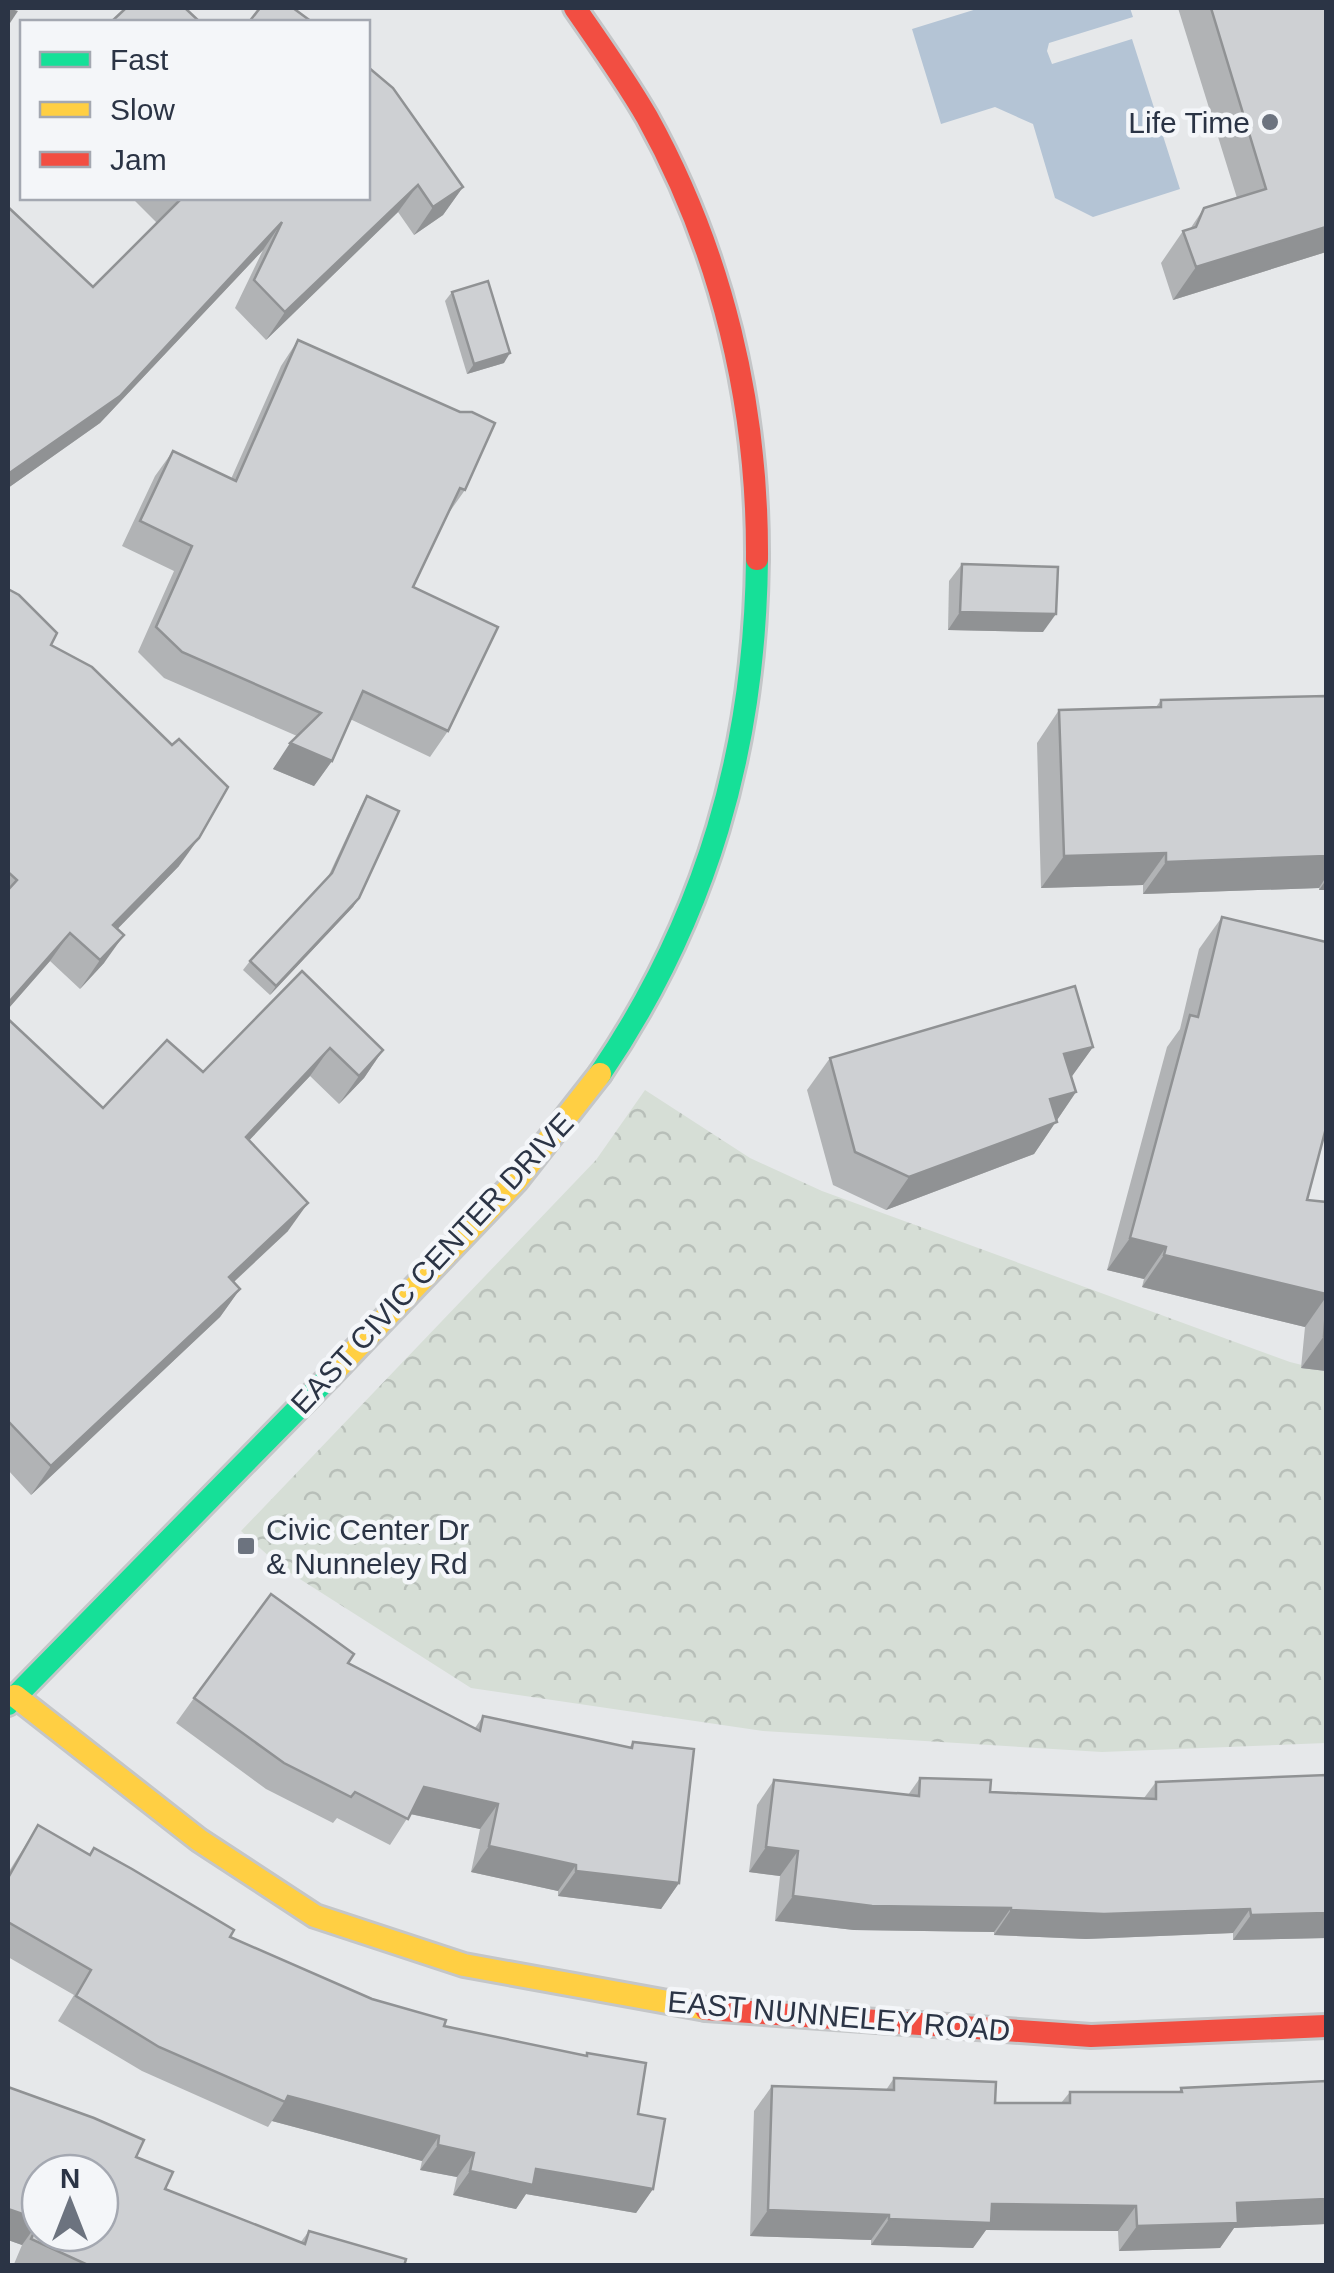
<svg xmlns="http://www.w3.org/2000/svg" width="1334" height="2273" font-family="Helvetica,sans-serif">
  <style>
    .park { fill: url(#park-crowns) }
    .water { fill: #b4c4d5 }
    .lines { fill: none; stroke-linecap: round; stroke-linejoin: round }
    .fast-casing { stroke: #c4c6c8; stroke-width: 28 }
    .slow-casing { stroke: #c4c6c8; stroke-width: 28 }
    .jam-casing { stroke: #c4c6c8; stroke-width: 28 }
    .fast { stroke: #16e098; stroke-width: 22 }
    .slow { stroke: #ffcf43; stroke-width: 22 }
    .jam { stroke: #f24e42; stroke-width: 22 }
    .wall { fill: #b1b3b5 }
    .shaded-wall { fill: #909294 }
    .building { fill: #ced0d3; stroke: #909294; stroke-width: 2.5; fill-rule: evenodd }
    .poi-dot { fill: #6c737f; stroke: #f4f6f9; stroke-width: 4 }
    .labels { text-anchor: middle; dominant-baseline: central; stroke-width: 9; stroke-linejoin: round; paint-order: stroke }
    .poi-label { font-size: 30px; fill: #2b3445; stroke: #f4f6f9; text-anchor: end }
    .street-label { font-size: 30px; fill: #2b3445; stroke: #f4f6f9 }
  </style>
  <defs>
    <pattern id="park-crowns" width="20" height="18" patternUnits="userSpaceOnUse" patternTransform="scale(2.5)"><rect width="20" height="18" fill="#d6ded6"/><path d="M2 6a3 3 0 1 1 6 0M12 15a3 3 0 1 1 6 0" fill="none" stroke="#b8bfb9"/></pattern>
  </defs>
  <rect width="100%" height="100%" fill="#e6e8ea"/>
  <!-- park -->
  <path class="park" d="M 645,1090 L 750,1158 L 822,1191 L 1290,1362 L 1326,1371 L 1326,1743 L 1102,1752 L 763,1731 L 471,1688 L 281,1567 L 241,1531 L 596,1160 Z"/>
  <!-- water -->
  <path class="water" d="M 980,8 L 1130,8 L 1133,17 L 1049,43 L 1047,51 L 1052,64 L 1132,39 L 1180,189 L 1093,217 L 1055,198 L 1033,124 L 995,107 L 941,124 L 912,29 Z"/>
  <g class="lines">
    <defs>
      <g id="fast">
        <path d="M 600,1074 C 707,917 755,748 757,559"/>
        <path d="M 8,1704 L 329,1377"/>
      </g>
      <g id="slow">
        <path d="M 329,1377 L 516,1181 L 600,1074"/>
        <path d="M 15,1696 L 199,1840 L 315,1916 L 464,1965 L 706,2009"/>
      </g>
      <g id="jam">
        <path d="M 575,8 C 600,44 625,79 647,117 C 722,252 758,405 757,559"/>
        <path d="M 706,2009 L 1091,2036 L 1326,2026"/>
      </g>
    </defs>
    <!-- fast casing -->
    <use href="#fast" class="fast-casing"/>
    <!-- slow casing -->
    <use href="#slow" class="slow-casing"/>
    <!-- jam casing -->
    <use href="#jam" class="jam-casing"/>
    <!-- fast -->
    <use href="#fast" class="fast"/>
    <!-- slow -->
    <use href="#slow" class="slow"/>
    <!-- jam -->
    <use href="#jam" class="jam"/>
  </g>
  <!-- wall -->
  <g class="wall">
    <path d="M 1178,8 L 1326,8 L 1326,252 L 1173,300 L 1161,263 L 1183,231 L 1190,229 L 1204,208 L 1237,198 Z"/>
    <path d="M 368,67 L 463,187 L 443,215 L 414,235 L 398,212 L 266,340 L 235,308 L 263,250 L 100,423 L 8,488 L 8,207 L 93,287 L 157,223 L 132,198 L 368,198 Z"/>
    <path d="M 452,292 L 504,363 L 467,374 L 445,301 Z"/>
    <path d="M 298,340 L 465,490 L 448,514 L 413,587 L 448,731 L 430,757 L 350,719 L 332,761 L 314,786 L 273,769 L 297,736 L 164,678 L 138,652 L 174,571 L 122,546 L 155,476 L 173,451 L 231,479 L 281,366 Z"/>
    <path d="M 962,564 L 1043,632 L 948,630 L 949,581 Z"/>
    <path d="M 8,589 L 51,645 L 179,866 L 117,929 L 104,963 L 80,989 L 50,961 L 8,1009 Z"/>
    <path d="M 1326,696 L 1326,890 L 1319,890 L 1319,888 L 1143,894 L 1143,885 L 1041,888 L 1037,743 L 1059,710 L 1156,707 L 1161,700 Z"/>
    <path d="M 367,796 L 359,898 L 353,907 L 270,995 L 243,970 L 250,961 L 328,877 L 361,806 Z"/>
    <path d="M 1222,917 L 1307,1200 L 1326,1202 L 1326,1371 L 1301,1368 L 1305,1327 L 1142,1287 L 1144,1279 L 1107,1270 L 1167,1047 L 1180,1029 L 1199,949 Z"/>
    <path d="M 302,971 L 383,1050 L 364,1078 L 339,1104 L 310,1076 L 249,1140 L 288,1231 L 234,1282 L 240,1289 L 220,1317 L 31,1495 L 8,1470 L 8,1019 L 103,1108 L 203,1072 Z"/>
    <path d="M 1093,1047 L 1071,1077 L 1076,1092 L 1034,1154 L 886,1210 L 833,1185 L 807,1090 L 830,1058 Z"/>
    <path d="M 348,1663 L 475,1728 L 483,1716 L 629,1748 L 633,1742 L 679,1883 L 661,1909 L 558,1896 L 558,1891 L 471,1872 L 480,1829 L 410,1814 L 390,1845 L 337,1818 L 333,1823 L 266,1789 L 176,1723 L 194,1698 Z"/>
    <path d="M 1326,1775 L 1326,1938 L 1233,1940 L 1233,1933 L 1086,1939 L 994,1935 L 994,1932 L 854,1930 L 775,1921 L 780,1876 L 749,1872 L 757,1805 L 774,1780 L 908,1795 L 920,1778 L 990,1792 L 1144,1798 L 1156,1782 Z"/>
    <path d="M 38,1825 L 230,1937 L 372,1999 L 444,2026 L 585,2056 L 587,2053 L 638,2114 L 653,2189 L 636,2213 L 526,2194 L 516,2209 L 453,2195 L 457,2177 L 420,2170 L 422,2161 L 272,2121 L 268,2127 L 142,2071 L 58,2021 L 74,1995 L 8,1957 L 8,1873 Z"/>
    <path d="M 894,2078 L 995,2103 L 1061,2103 L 1070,2092 L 1179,2092 L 1181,2088 L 1326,2081 L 1326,2224 L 1234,2228 L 1220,2248 L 1119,2251 L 1118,2231 L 986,2230 L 973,2248 L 871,2245 L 871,2240 L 750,2236 L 754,2111 L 772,2086 L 886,2090 Z"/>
    <path d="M 8,2087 L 136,2157 L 165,2189 L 300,2243 L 309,2231 L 404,2266 L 18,2266 L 14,2264 L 22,2245 L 8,2240 Z"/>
  </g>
  <!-- shaded-wall -->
  <g class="shaded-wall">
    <path d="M 8,8 L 18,11 L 8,26 Z"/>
    <path d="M 418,185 L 398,212 L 266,340 L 285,312 Z"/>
    <path d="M 463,187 L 443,215 L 414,235 L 433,207 Z"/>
    <path d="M 282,222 L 263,250 L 100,423 L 8,488 L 8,474 Z"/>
    <path d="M 1326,227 L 1326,252 L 1173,300 L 1196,267 Z"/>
    <path d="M 510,353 L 504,363 L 467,374 L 474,364 Z"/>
    <path d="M 960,612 L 1056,614 L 1043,632 L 948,630 Z"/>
    <path d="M 290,743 L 332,761 L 314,786 L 273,769 Z"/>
    <path d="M 199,838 L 179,866 L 94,953 L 113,925 Z"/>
    <path d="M 1166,853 L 1143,885 L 1041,888 L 1064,856 Z"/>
    <path d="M 1326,856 L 1326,877 L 1319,888 L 1143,894 L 1166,862 Z"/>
    <path d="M 1326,880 L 1326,890 L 1319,890 Z"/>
    <path d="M 359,898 L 353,907 L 270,995 L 276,986 Z"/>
    <path d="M 70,933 L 50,961 L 8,1009 L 8,1003 Z"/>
    <path d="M 124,935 L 104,963 L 80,989 L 100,960 Z"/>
    <path d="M 1093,1047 L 1070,1079 L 1064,1054 Z"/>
    <path d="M 330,1048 L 310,1076 L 226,1165 L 246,1137 Z"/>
    <path d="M 383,1050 L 364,1078 L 339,1104 L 359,1076 Z"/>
    <path d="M 1076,1092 L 1034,1154 L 886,1210 L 909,1177 L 1050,1099 Z"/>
    <path d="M 308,1203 L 288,1231 L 209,1305 L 229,1277 Z"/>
    <path d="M 1130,1238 L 1166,1247 L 1144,1279 L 1107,1270 Z"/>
    <path d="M 1164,1255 L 1326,1294 L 1326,1297 L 1305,1327 L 1142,1287 Z"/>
    <path d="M 240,1289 L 220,1317 L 31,1495 L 51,1466 Z"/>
    <path d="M 1324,1336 L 1326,1336 L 1326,1371 L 1301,1368 Z"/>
    <path d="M 424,1787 L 498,1804 L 480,1829 L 406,1813 Z"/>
    <path d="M 489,1846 L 576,1865 L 558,1891 L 471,1872 Z"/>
    <path d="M 766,1847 L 798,1851 L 780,1876 L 749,1872 Z"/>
    <path d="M 576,1871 L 679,1883 L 661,1909 L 558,1896 Z"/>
    <path d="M 793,1896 L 1011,1908 L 994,1932 L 854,1930 L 775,1921 Z"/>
    <path d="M 1250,1909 L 1233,1933 L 1086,1939 L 994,1935 L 1011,1910 Z"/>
    <path d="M 1326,1913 L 1326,1938 L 1233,1940 L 1251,1915 Z"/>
    <path d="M 288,2096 L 439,2136 L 422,2161 L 272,2121 Z"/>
    <path d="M 438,2145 L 474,2153 L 457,2177 L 420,2170 Z"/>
    <path d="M 536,2169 L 653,2189 L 636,2213 L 526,2194 L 516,2209 L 453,2195 L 470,2171 Z"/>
    <path d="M 1326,2199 L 1326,2224 L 1234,2228 L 1220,2248 L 1119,2251 L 1137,2226 L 1237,2203 Z"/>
    <path d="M 992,2204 L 1136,2206 L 1118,2231 L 986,2230 L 973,2248 L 871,2245 L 889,2219 Z"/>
    <path d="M 8,2209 L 40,2220 L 22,2245 L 8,2240 Z"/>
    <path d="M 768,2210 L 889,2215 L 871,2240 L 750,2236 Z"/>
  </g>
  <!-- building -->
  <g class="building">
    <path d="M 126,8 L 185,8 L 200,22 L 111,22 Z"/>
    <path d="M 260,8 L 293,8 L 312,22 L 249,22 Z"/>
    <path d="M 1211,8 L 1326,8 L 1326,227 L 1196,267 L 1183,231 L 1196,227 L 1204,208 L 1266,189 Z"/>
    <path d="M 368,67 L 393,88 L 463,187 L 433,207 L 418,185 L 285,312 L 254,280 L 282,222 L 120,396 L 8,474 L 8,207 L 93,287 L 180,200 L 178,198 L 368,198 Z"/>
    <path d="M 488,281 L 510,353 L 474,364 L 452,292 Z"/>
    <path d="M 298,340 L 460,412 L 472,412 L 495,423 L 465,490 L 460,488 L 413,587 L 498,627 L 448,731 L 363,691 L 332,761 L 290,743 L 321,713 L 182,652 L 156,627 L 192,546 L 140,521 L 173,451 L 236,481 Z"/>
    <path d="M 962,564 L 1058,567 L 1056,614 L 960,612 Z"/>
    <path d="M 8,589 L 19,595 L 57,633 L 51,645 L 92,667 L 172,745 L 179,739 L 228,787 L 199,838 L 113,925 L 124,935 L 100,960 L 70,933 L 8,1003 L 8,890 L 17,880 L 8,872 Z"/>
    <path d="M 1326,696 L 1326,856 L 1166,862 L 1166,853 L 1064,856 L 1059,710 L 1161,707 L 1161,700 Z"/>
    <path d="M 367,796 L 399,811 L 359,898 L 276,986 L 250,961 L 332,873 Z"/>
    <path d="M 1222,917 L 1326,942 L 1326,1128 L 1307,1200 L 1326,1202 L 1326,1294 L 1164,1255 L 1166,1247 L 1130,1238 L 1190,1015 L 1198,1017 Z"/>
    <path d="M 302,971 L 383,1050 L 359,1076 L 330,1048 L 246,1137 L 308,1203 L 229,1277 L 240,1289 L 51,1466 L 8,1421 L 8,1019 L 103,1108 L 167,1040 L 203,1072 Z"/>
    <path d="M 1075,986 L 1093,1047 L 1064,1054 L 1076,1092 L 1050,1099 L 1057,1122 L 909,1177 L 855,1152 L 830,1058 Z"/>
    <path d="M 1326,1310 L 1326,1336 L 1324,1336 Z"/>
    <path d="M 271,1594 L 354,1654 L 348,1663 L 480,1731 L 483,1716 L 632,1748 L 633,1742 L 694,1749 L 679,1883 L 576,1871 L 576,1865 L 489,1846 L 498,1804 L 424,1787 L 408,1819 L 355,1792 L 351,1797 L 284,1763 L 194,1698 Z"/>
    <path d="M 1326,1775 L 1326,1913 L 1251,1915 L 1250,1909 L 1104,1914 L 1011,1910 L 1011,1908 L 872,1906 L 793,1896 L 798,1851 L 766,1847 L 774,1780 L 919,1796 L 920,1778 L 991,1780 L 990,1792 L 1156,1799 L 1156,1782 Z"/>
    <path d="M 38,1825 L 90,1855 L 94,1848 L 132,1869 L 234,1930 L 230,1937 L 372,1999 L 446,2020 L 444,2026 L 587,2056 L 587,2053 L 646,2063 L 638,2114 L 665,2119 L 653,2189 L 536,2169 L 533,2185 L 470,2171 L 474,2153 L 438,2145 L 439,2136 L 288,2096 L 285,2102 L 159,2047 L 76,1996 L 91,1970 L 8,1922 L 8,1878 Z"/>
    <path d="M 894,2078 L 996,2082 L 995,2103 L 1070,2103 L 1070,2092 L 1182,2092 L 1181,2088 L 1326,2081 L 1326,2199 L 1237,2203 L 1238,2223 L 1137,2226 L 1136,2206 L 992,2204 L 991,2223 L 889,2219 L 889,2215 L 768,2210 L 772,2086 L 894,2090 Z"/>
    <path d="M 8,2087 L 94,2118 L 144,2140 L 136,2157 L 173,2172 L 165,2189 L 305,2244 L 309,2231 L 406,2259 L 404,2266 L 90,2266 L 31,2239 L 40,2220 L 8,2209 ZM 40,2173 L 100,2173 L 100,2233 L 40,2233 Z"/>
  </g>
  <!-- markers -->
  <g class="poi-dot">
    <circle cx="1270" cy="122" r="10"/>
    <rect x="236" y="1536" width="20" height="20" rx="5"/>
  </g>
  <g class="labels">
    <!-- poi labels -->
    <g class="poi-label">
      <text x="1250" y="122">Life Time</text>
      <text x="266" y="1529" text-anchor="start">Civic Center Dr<tspan x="266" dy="34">&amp; Nunneley Rd</tspan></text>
    </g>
    <!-- street labels -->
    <g class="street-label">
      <text transform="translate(432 1263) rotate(-47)">EAST CIVIC CENTER DRIVE</text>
      <text transform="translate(839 2016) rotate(5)">EAST NUNNELEY ROAD</text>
    </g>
  </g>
  <!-- border -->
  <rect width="1334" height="2273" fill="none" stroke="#2b3445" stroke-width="20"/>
  <!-- legend -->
  <rect x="20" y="20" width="350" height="180" fill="#f4f6f9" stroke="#a4a8b1" stroke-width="2.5"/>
  <rect x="40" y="52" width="50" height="15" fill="#16e098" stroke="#a4a8b1" stroke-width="2.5"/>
  <text x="110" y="70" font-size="30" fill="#2b3445">Fast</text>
  <rect x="40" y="102" width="50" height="15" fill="#ffcf43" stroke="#a4a8b1" stroke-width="2.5"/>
  <text x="110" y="120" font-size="30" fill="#2b3445">Slow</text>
  <rect x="40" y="152" width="50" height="15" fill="#f24e42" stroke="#a4a8b1" stroke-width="2.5"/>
  <text x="110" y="170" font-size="30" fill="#2b3445">Jam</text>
  <!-- north arrow -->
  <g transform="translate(70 2203)"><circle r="48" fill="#f4f6f9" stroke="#a4a8b1" stroke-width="2.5"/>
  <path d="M0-8L18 38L0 25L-18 38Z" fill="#6c737f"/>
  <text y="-15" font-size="28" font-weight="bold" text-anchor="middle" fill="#2b3445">N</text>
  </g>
</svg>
